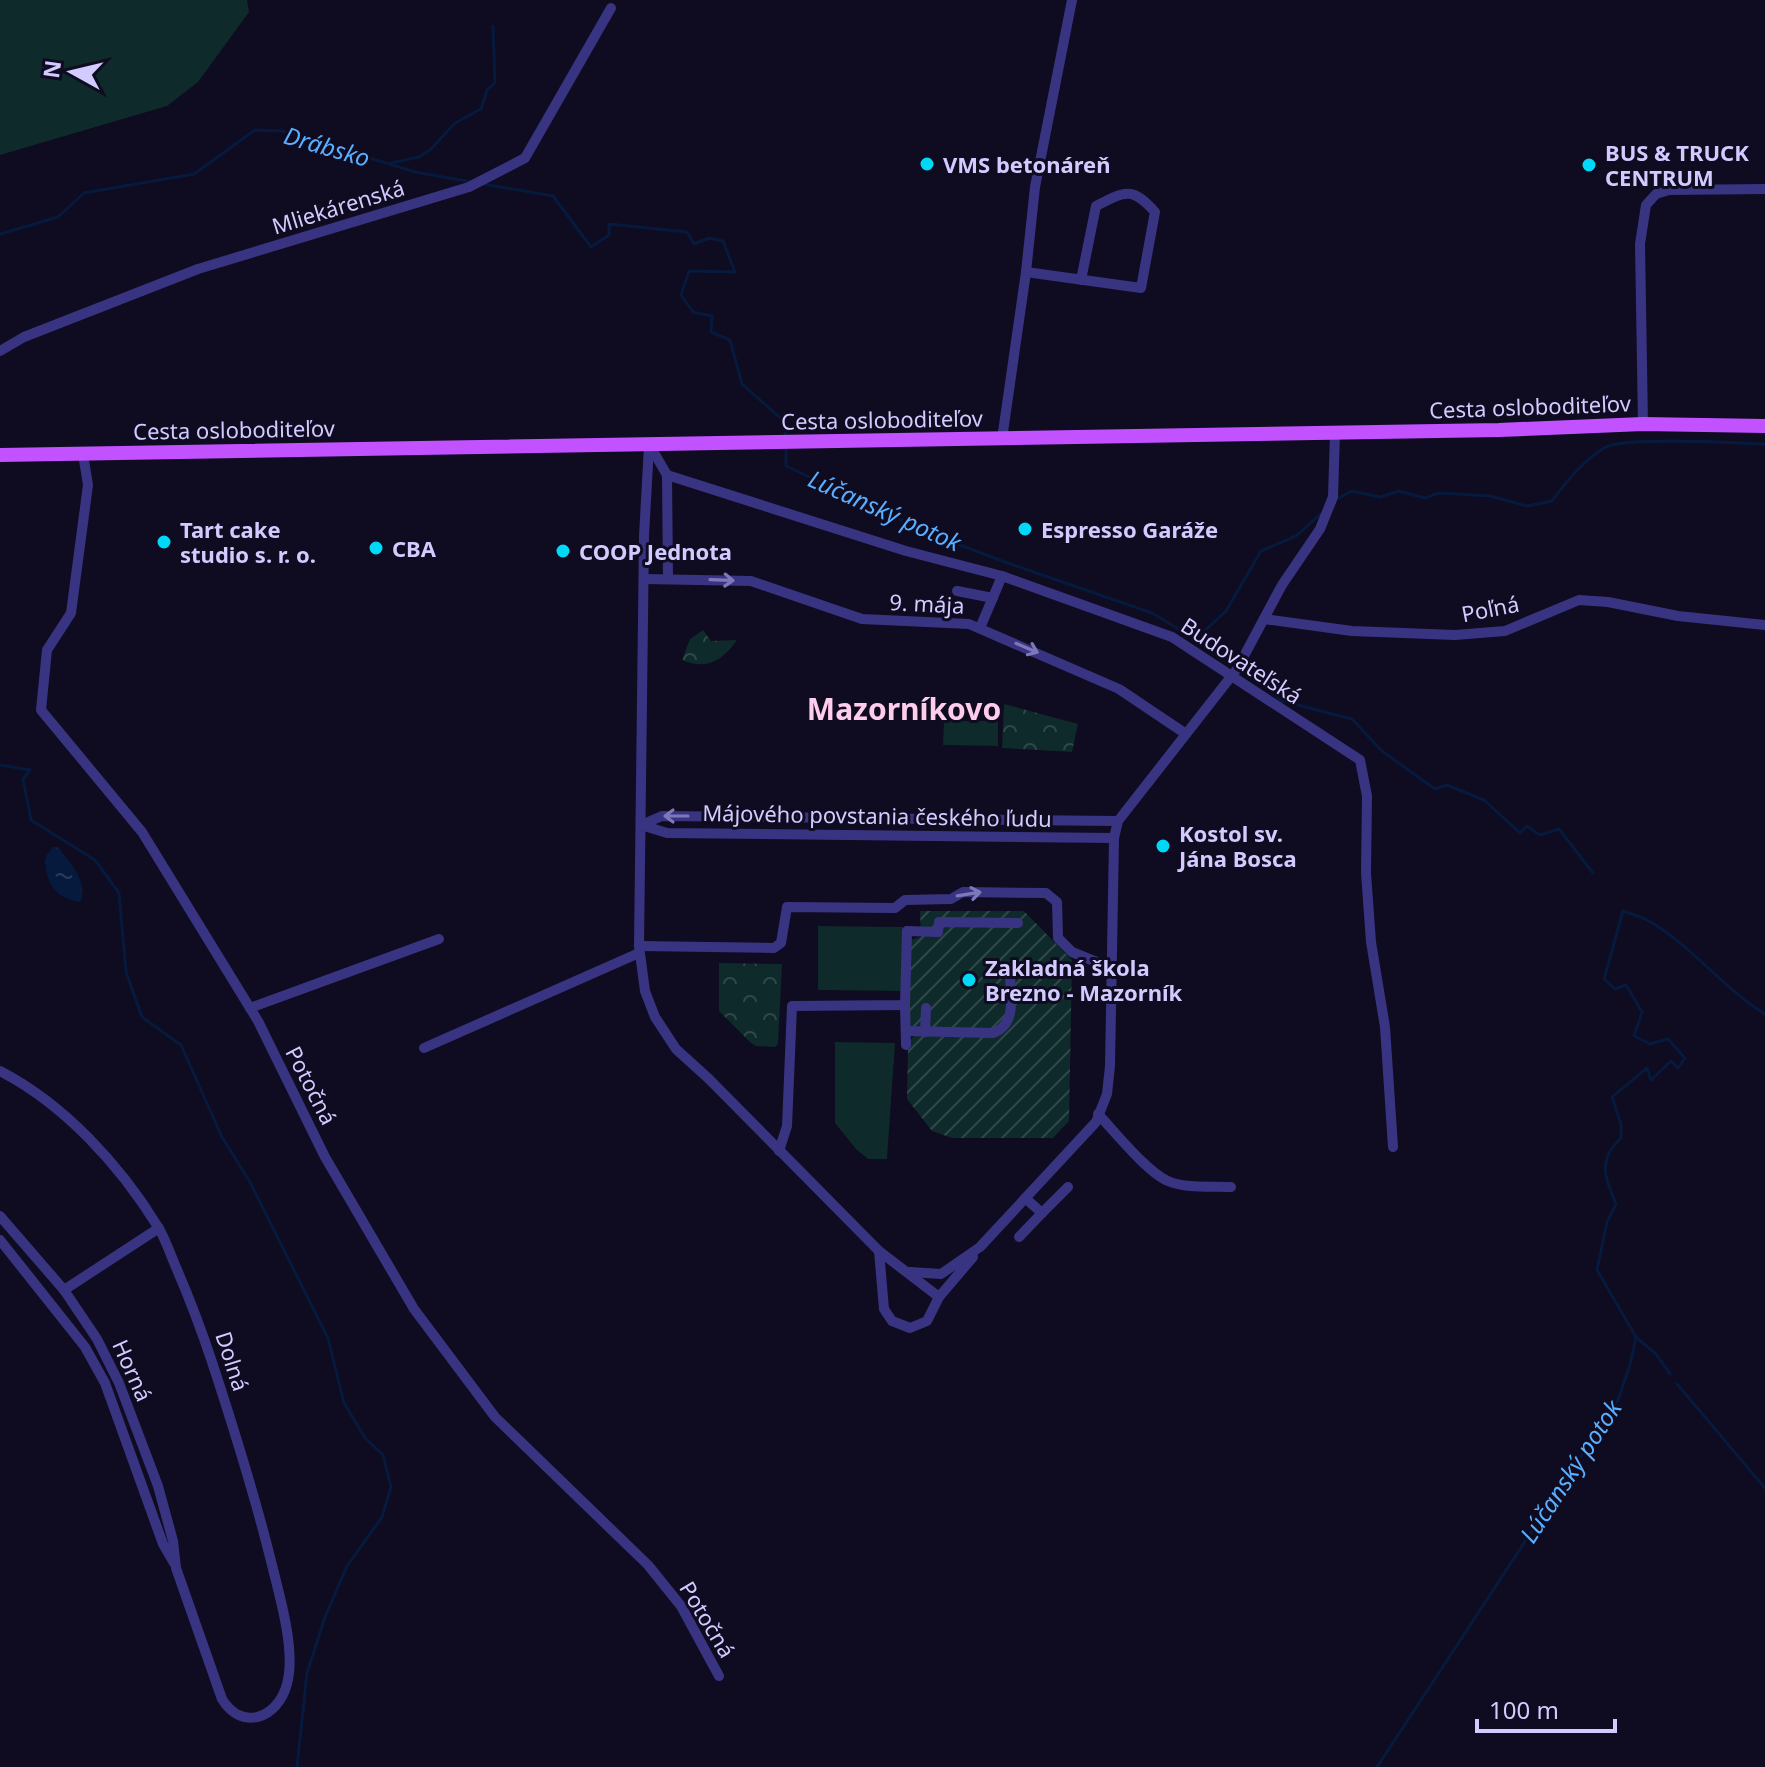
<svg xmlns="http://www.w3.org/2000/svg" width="1765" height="1767" font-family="'Noto Sans',sans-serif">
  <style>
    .grass { fill: #0e2a2a }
    .park { fill: url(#park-crowns) }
    .garden { fill: url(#garden-furrows) }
    .water { fill: url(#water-ripples) }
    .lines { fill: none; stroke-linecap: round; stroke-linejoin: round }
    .stream { stroke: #061a3e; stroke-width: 3 }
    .minor { stroke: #393482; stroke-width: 10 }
    .major { stroke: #c252ff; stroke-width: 14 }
    .oneway { stroke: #7e78ba }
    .poi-dot { fill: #00d8f6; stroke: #0f0b20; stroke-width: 3 }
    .labels { text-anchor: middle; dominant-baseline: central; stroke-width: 6; stroke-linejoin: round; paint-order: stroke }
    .poi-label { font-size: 22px; font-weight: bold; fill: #d2cbff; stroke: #0f0b20; text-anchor: start }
    .street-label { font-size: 22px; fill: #d2cbff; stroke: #0f0b20 }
    .water-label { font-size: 24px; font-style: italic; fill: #59aeff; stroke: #0f0b20 }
    .district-label { font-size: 30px; font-weight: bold; fill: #ffcdec; stroke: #0f0b20 }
  </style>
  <defs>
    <pattern id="park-crowns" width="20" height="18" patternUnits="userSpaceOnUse" patternTransform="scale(2)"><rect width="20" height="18" fill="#0e2a2a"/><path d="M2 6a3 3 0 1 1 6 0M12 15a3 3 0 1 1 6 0" fill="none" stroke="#30484a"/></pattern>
    <pattern id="garden-furrows" width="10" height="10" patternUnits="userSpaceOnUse" patternTransform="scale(2)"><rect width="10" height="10" fill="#0e2a2a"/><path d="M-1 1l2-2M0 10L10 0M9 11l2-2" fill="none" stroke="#30484a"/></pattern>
    <pattern id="water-ripples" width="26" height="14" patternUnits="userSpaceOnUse" patternTransform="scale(2)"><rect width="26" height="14" fill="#061a3e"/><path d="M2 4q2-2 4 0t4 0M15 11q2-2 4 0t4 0" fill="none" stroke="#293a5b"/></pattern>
  </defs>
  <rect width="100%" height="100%" fill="#0f0b20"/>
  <!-- grass -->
  <g class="grass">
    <path d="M 0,0 L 247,0 L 249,12 L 198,82 L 167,106 L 0,155 Z"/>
    <path d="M 944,721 L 998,721 L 998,746 L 943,745 Z"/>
    <path d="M 818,926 L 903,927 L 903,991 L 818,990 Z"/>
    <path d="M 835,1042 L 895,1043 L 887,1159 L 868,1159 L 856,1149 L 835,1123 Z"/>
  </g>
  <!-- park -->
  <g class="park">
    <path d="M 703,630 L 711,641 L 737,640 C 723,660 707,671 682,660 L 690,639 Z"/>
    <path d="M 1004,704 L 1078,724 L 1072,752 L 1002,748 Z"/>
    <path d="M 719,963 L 782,964 L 778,1044 L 775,1047 L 756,1046 L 751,1043 L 719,1011 Z"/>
  </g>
  <!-- garden -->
  <path class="garden" d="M 920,911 L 1024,911 L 1072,960 L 1069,1121 L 1053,1138 L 952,1138 L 932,1131 L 907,1099 L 908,1044 L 915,1034 L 909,1022 L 910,940 L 921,937 Z"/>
  <!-- water -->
  <path class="water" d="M 53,847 L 59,848 C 71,865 85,877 82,899 L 79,902 C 54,898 44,880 46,856 Z"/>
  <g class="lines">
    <!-- stream -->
    <g class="stream">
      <path d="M 391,163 L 419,157 L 430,150 L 455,123 L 481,109 L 487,90 L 495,83 L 493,26"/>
      <path d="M 483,184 L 553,196 L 591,247 L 609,235 L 609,224 L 687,232 L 694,244 L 709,238 L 723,241 L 735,272 L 689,271 L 681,295 L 693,312 L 712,316 L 711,332 L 730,340 L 742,384 L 785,422 L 786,437"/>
      <path d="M 0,234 L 58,217 L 84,193 L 194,174 L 255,130 L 282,131 L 415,172 L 472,182"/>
      <path d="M 786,445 L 786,466 L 934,535 L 1002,561 L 1152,613 L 1235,663"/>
      <path d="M 1339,498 L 1352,491 L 1380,497 L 1399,491 L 1425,498 L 1439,493 L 1490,496 L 1527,506 L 1552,501 C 1565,483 1584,460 1604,448 C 1622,436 1737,443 1765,444"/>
      <path d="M 1198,637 L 1226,611 L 1261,551 L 1296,536 L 1322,513"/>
      <path d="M 1241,667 L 1282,701 L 1352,719 L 1382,751 L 1435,789 L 1447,785 L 1484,800 L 1520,833 L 1527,826 L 1540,835 L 1559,829 L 1593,873"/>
      <path d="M 0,765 L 30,770 L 23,779 L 31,820 L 95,860 L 119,893 L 126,972 L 142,1017 L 181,1045 L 222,1137 L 250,1182 L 328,1338 L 344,1403 L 365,1438 L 383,1455 L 391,1487 L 382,1517 L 347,1566 L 325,1617 L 307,1673 L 297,1767"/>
      <path d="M 1637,1338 L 1656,1354 L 1670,1374"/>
      <path d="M 1677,1384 L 1765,1488"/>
      <path d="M 1377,1767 L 1618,1400 L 1630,1365 L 1636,1337 L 1597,1270 L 1607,1222 L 1616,1204 C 1605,1177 1597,1160 1621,1138 L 1621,1124 L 1612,1097 L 1647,1068 L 1651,1080 L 1671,1061 L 1678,1068 L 1685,1058 L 1668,1039 L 1650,1044 L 1634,1036 L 1642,1012 L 1626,985 L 1615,989 L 1604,979 L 1623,911 C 1631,914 1640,916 1647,920 C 1691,944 1722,988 1765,1014"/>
    </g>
    <!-- minor -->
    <g class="minor">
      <path d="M 1026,272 L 1141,288 L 1155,212 C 1132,186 1125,191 1096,206 L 1081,280"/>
      <path d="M 0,351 L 24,337 L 198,269 L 469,187 L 525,158 L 611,8"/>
      <path d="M 1643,424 L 1640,244 L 1646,205 L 1656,194 L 1669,190 L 1765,189"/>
      <path d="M 1002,439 L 1026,272 L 1035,187 L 1072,0"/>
      <path d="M 649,444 L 667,475 L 906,551 L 1002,576 L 1172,637 L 1360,760 L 1367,796 L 1366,873 L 1371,942 L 1385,1027 L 1393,1147"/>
      <path d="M 649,446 L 644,536 L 639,946 L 645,991 L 655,1017 L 676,1049 L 709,1079 L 879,1251 L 939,1297"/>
      <path d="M 83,454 L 88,485 L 71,613 L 47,650 L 41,710 L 142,832 L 258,1021 L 325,1157 L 414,1309 L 495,1417 L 648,1565 L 681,1606 L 719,1676"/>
      <path d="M 667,475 L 668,578"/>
      <path d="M 644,579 L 751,581 L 862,619 L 969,624 L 1119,689 L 1186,734"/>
      <path d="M 957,591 L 993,598"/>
      <path d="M 1264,619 L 1352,631 L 1455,635 L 1505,631 L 1579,600 L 1608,602 L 1678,616 L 1765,625"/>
      <path d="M 980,628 L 1002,576"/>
      <path d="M 641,825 L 662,816 L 1118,821"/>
      <path d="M 641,825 L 667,833 L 1114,838"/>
      <path d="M 639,946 L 774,948 L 781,943 L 787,907 L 895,908 L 905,900 L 951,899 L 963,892 L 1046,893 L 1057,902 L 1058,938 L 1072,952 L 1114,969"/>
      <path d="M 905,1005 L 906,1045"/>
      <path d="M 250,1008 L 439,939"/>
      <path d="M 906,1031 L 993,1033 C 1018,1024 1010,994 1010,972"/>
      <path d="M 925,1032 L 926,1008"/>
      <path d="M 424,1048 L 639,953"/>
      <path d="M 0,1071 C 64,1104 120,1165 158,1227 C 165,1238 170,1253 175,1265 C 189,1297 201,1329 212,1362 C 234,1429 255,1496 272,1565 C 280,1598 296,1651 287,1684 C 278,1718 242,1732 222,1699 L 176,1568 L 173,1541 L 158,1486 L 119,1383 L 97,1339 L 64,1290 L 0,1216"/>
      <path d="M 1098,1114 C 1115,1132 1147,1172 1168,1181 C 1187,1189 1211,1186 1231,1187"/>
      <path d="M 779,1151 L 787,1126 L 792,1006 L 905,1005 L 907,931 L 938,932 L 939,922 L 1018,923"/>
      <path d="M 1042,1213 L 1068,1187"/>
      <path d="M 1019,1237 L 1042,1213 L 1025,1198"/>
      <path d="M 0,1240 L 85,1347 L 105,1383 L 163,1544 L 174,1563"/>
      <path d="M 879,1251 L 884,1309 L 892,1321 L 910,1328 L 927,1321 L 939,1297 L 973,1257"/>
      <path d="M 910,1272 L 941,1274 L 980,1247 L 1096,1122 L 1107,1094 L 1110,1066 L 1114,838 L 1118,821 L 1237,669 L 1282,585 L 1320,529 L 1333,497 L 1335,433"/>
      <path d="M 64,1290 L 159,1228"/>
    </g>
    <!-- major -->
    <path class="major" d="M 0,455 L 1499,430 L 1643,424 L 1765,426"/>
  </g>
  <!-- one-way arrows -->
  <defs><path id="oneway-shaft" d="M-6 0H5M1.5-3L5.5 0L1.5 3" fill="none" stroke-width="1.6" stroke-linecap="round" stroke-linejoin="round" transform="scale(2)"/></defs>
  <g class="oneway">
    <use href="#oneway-shaft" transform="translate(722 580) rotate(2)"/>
    <use href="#oneway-shaft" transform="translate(1027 648) rotate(23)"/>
    <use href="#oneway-shaft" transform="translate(676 816) rotate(-180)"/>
    <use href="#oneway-shaft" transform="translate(969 894) rotate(-9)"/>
  </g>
  <!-- markers -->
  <g class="poi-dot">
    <circle cx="927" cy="164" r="8"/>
    <circle cx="1589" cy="165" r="8"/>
    <circle cx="1025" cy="529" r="8"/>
    <circle cx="164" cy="542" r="8"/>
    <circle cx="376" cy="548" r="8"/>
    <circle cx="563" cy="551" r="8"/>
    <circle cx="1163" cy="846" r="8"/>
    <circle cx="969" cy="980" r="8"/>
  </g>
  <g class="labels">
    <!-- poi labels -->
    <g class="poi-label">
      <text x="1605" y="152">BUS &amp; TRUCK<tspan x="1605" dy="25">CENTRUM</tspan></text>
      <text x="943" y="164">VMS betonáreň</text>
      <text x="180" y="529">Tart cake<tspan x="180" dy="25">studio s. r. o.</tspan></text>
      <text x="1041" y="529">Espresso Garáže</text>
      <text x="392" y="548">CBA</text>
      <text x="579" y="551">COOP Jednota</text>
      <text x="1179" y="833">Kostol sv.<tspan x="1179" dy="25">Jána Bosca</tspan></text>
      <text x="985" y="967">Zakladná škola<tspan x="985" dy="25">Brezno - Mazorník</tspan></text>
    </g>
    <!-- street labels -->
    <g class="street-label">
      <text transform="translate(338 206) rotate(-17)">Mliekárenská</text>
      <text transform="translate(1530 406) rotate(-2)">Cesta osloboditeľov</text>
      <text transform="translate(882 419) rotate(-1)">Cesta osloboditeľov</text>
      <text transform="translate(234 429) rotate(-1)">Cesta osloboditeľov</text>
      <text transform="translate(927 603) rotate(3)">9. mája</text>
      <text transform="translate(1490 608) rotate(-11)">Poľná</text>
      <text transform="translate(1242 660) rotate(33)">Budovateľská</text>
      <text transform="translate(877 815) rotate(1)">Májového povstania českého ľudu</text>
      <text transform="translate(312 1085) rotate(63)">Potočná</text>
      <text transform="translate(233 1361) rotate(72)">Dolná</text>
      <text transform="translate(133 1370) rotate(66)">Horná</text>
      <text transform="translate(708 1619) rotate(59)">Potočná</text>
    </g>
    <!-- water labels -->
    <g class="water-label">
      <text transform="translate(327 146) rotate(16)">Drábsko</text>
      <text transform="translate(885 510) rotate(24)">Lúčanský potok</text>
      <text transform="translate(1570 1471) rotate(-57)">Lúčanský potok</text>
    </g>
    <!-- district labels -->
    <g class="district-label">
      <text x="904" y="708">Mazorníkovo</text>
    </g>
  </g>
  <!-- north arrow -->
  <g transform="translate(72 72) rotate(278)" stroke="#0f0b20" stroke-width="6" paint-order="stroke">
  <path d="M0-6L14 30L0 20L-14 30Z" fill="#d2cbff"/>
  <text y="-12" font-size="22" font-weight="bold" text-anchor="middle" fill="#d2cbff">N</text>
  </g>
  <!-- scale -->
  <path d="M1477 1719v12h138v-12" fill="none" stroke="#d2cbff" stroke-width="4"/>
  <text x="1489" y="1719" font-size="24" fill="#d2cbff" stroke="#0f0b20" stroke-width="6" paint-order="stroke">100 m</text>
</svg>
